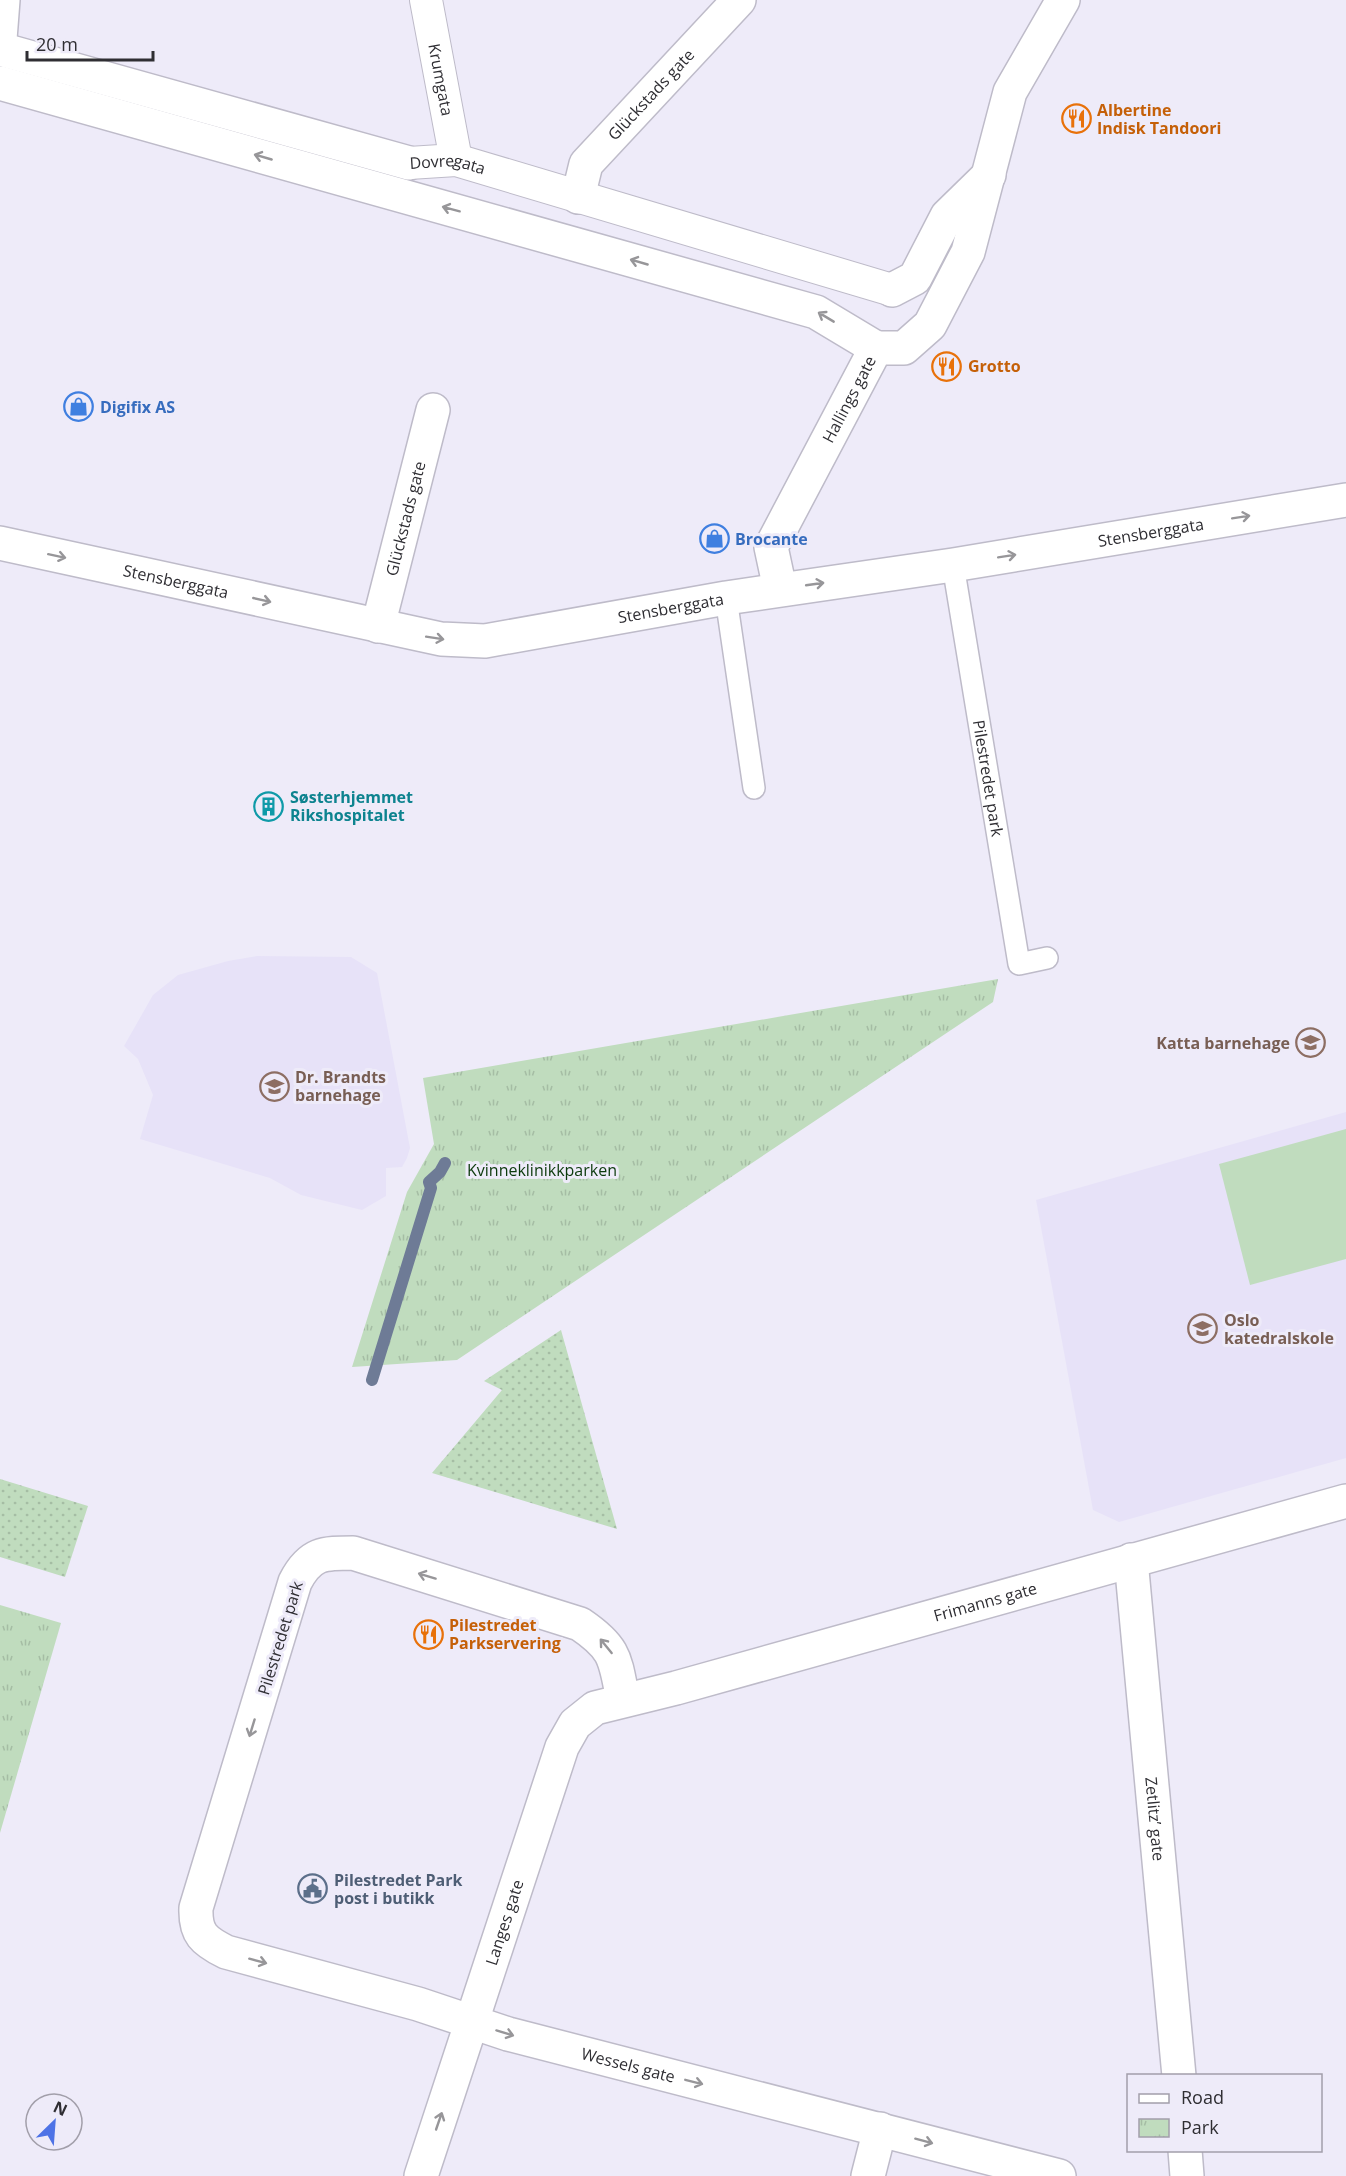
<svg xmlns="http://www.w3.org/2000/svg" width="1346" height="2176" font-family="'Open Sans',sans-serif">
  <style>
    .built { fill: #e7e2f8 }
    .grass { fill: url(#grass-dots) }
    .park { fill: url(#park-tufts) }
    .pitch { fill: #c0dcbe }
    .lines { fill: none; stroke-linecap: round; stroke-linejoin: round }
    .stream { stroke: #6e7b96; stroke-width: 12 }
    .service-casing { stroke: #bebbc9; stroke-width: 24 }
    .pedestrian-casing { stroke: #bebbc9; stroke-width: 34 }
    .minor-casing { stroke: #bebbc9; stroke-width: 36 }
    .tertiary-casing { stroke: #bebbc9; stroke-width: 36 }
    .service { stroke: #fff; stroke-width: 21 }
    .pedestrian { stroke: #fff; stroke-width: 32 }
    .minor { stroke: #fff; stroke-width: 33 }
    .tertiary { stroke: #fff; stroke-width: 33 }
    .oneway { stroke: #979699 }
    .labels { text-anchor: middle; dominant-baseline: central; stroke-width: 6; stroke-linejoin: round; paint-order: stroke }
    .street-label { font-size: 16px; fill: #2f2e33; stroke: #eeebf9 }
    .food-label { font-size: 16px; font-weight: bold; fill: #c56008; stroke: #eeebf9; text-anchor: start }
    .shop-label { font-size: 16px; font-weight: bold; fill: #366cbe; stroke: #eeebf9; text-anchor: start }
    .culture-label { font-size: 16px; font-weight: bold; fill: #0d838f; stroke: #eeebf9; text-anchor: start }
    .education-label { font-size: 16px; font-weight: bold; fill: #785e54; stroke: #eeebf9; text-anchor: start }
    .park-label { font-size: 16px; fill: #0c3a0c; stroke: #eeebf9 }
    .service-label { font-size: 16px; font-weight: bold; fill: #4e5e75; stroke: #eeebf9; text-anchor: start }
  </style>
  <defs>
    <pattern id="grass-dots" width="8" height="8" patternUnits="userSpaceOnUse" patternTransform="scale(1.5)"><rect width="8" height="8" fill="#c0dcbe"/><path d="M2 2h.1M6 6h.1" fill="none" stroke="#a5bda4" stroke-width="1.8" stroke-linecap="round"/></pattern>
    <pattern id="park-tufts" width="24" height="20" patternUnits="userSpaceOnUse" patternTransform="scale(1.5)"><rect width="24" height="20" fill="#c0dcbe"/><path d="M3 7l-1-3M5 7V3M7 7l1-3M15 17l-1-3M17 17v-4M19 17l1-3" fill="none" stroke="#a5bda4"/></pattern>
  </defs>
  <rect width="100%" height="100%" fill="#eeebf9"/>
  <!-- built -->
  <g class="built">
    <path d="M 257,956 L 351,957 L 377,973 L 410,1148 L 407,1158 L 402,1167 L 386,1168 L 386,1196 L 362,1210 L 301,1195 L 270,1178 L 140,1139 L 153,1095 L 138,1059 L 124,1046 L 153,995 L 178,975 L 228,961 Z"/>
    <path d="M 1346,1112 L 1346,1458 L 1119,1522 L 1093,1510 L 1036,1200 Z"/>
  </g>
  <!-- grass -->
  <g class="grass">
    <path d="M 561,1330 L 617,1529 L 432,1473 L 502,1390 L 484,1381 Z"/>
    <path d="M 0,1479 L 88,1506 L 65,1577 L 0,1557 Z"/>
  </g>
  <!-- park -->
  <g class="park">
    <path d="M 998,979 L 993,1002 L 457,1360 L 352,1367 L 407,1192 L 434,1144 L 423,1078 Z"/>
    <path d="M 0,1605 L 61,1623 L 0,1833 Z"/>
  </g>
  <!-- pitch -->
  <path class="pitch" d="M 1346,1129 L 1346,1259 L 1250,1285 L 1219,1164 Z"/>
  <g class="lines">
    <!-- stream -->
    <path class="stream" d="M 372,1380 L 431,1188 L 429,1182 L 440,1172 L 445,1163"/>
    <defs>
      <g id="service">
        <path id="s1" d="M 953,565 L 1019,964 L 1047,958"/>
        <path d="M 726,598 L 754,788"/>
      </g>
      <g id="pedestrian">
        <path id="s2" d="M 426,0 L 456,160"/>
        <path id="s3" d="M 409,163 L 456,160 L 892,290"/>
      </g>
      <g id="minor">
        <path d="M 0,39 L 3,0"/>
        <path d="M 0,49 L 409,163"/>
        <path d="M 0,83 L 816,312 L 876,348"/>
        <path id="s4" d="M 578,197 L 586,164 L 739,0"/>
        <path d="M 892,290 L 915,278 L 947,216 L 989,175"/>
        <path id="s5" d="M 780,589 L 771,547 L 876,348 L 904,348 L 930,325 L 968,252 L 1010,92 L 1063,0"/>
        <path id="s6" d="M 378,626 L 433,410"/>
        <path id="s7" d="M 1131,1560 L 1179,2076"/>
        <path id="s8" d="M 623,1700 C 615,1660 617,1649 580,1624 L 353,1553 C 323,1553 310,1553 295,1582 L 196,1908 C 195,1934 204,1941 226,1952 L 418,2004 L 508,2034 L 1059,2176"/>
        <path d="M 1185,2150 L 1187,2176"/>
        <path id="s9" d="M 421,2176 L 562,1747 L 575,1724 L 595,1708 L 676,1688 L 1346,1501"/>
        <path d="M 868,2176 L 880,2129"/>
      </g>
      <g id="tertiary">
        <path id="s10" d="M 0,543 L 441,639 L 485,641 L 726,598 L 953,565 L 1346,500"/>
      </g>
    </defs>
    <!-- service casing -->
    <use href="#service" class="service-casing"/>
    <!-- pedestrian casing -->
    <use href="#pedestrian" class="pedestrian-casing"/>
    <!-- minor casing -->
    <use href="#minor" class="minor-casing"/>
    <!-- tertiary casing -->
    <use href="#tertiary" class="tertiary-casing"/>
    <!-- service -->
    <use href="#service" class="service"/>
    <!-- pedestrian -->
    <use href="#pedestrian" class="pedestrian"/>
    <!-- minor -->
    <use href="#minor" class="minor"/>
    <!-- tertiary -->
    <use href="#tertiary" class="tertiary"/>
  </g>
  <!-- one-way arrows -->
  <defs><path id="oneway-shaft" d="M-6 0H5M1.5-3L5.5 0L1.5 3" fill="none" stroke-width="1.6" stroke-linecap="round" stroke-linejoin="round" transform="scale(1.5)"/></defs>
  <g class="oneway">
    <use href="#oneway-shaft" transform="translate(263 157) rotate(-164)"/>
    <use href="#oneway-shaft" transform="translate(451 209) rotate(-165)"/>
    <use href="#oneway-shaft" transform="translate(639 262) rotate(-164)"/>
    <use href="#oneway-shaft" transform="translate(826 317) rotate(-149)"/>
    <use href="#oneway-shaft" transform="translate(1241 517) rotate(-9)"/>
    <use href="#oneway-shaft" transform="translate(57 556) rotate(12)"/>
    <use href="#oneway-shaft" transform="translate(1007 556) rotate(-9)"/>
    <use href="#oneway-shaft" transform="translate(815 584) rotate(-8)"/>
    <use href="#oneway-shaft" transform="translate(262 600) rotate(13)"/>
    <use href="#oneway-shaft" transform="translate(435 638) rotate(9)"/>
    <use href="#oneway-shaft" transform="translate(427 1576) rotate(-163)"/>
    <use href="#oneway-shaft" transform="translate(606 1646) rotate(-129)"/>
    <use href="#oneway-shaft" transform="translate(252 1728) rotate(107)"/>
    <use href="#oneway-shaft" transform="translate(258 1961) rotate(15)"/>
    <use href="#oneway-shaft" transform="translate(505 2033) rotate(17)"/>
    <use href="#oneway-shaft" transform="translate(694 2082) rotate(14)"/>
    <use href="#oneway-shaft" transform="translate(439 2121) rotate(-71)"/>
    <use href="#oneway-shaft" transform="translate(924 2141) rotate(15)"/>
  </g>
  <!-- icons -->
  <defs>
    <symbol id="restaurant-ring" viewBox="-11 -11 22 22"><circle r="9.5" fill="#eeebf9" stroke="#e8710a" stroke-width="1.5"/><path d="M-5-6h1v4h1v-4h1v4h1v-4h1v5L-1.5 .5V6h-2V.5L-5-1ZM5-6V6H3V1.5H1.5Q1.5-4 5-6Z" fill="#e8710a"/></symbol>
    <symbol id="shop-ring" viewBox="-11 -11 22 22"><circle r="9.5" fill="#eeebf9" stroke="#3f7fe0" stroke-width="1.5"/><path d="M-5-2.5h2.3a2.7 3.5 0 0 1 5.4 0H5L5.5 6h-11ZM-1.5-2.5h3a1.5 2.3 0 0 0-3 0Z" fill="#3f7fe0"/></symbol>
    <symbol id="building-ring" viewBox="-11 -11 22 22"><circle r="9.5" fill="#eeebf9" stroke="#0f9aa8" stroke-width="1.5"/><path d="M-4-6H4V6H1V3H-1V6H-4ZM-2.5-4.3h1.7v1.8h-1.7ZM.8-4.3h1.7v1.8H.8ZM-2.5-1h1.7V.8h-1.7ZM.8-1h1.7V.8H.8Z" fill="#0f9aa8"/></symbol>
    <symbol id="school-ring" viewBox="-11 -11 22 22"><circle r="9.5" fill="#eeebf9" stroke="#8d6e63" stroke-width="1.5"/><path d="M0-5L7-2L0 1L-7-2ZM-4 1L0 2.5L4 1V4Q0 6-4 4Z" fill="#8d6e63"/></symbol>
    <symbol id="civic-ring" viewBox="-11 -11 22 22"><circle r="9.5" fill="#eeebf9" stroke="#5c6f8a" stroke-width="1.5"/><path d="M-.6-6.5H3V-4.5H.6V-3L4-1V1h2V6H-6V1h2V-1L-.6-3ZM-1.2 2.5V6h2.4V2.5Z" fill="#5c6f8a"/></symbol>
  </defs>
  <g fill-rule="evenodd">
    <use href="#restaurant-ring" x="1060" y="102" width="33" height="33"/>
    <use href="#restaurant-ring" x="930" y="350" width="33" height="33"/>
    <use href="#shop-ring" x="62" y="390" width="33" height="33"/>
    <use href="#shop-ring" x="698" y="522" width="33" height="33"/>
    <use href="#building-ring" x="252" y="790" width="33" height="33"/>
    <use href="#school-ring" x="1294" y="1026" width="33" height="33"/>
    <use href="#school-ring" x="258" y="1070" width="33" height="33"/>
    <use href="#school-ring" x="1186" y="1312" width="33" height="33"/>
    <use href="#restaurant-ring" x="412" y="1618" width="33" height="33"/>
    <use href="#civic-ring" x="296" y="1872" width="33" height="33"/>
  </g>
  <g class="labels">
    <!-- street labels -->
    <g class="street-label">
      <text stroke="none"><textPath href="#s2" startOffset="81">Krumgata</textPath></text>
      <text stroke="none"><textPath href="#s4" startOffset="129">Glückstads gate</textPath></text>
      <text stroke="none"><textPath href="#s3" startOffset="39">Dovregata</textPath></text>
      <text stroke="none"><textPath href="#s5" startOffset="210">Hallings gate</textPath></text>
      <text stroke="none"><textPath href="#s6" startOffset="111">Glückstads gate</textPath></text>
      <text stroke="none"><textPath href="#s10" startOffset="1170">Stensberggata</textPath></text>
      <text stroke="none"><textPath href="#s10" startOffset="180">Stensberggata</textPath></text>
      <text stroke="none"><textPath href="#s10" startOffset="684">Stensberggata</textPath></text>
      <text stroke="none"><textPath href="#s1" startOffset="216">Pilestredet park</textPath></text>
      <text stroke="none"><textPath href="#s9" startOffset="908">Frimanns gate</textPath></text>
      <text transform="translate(280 1638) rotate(-73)">Pilestredet park</text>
      <text stroke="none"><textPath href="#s7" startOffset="260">Zetlitz’ gate</textPath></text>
      <text stroke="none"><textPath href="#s9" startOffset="267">Langes gate</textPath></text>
      <text stroke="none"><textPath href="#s8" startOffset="1216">Wessels gate</textPath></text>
    </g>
    <!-- food labels -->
    <g class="food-label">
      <text x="1097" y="110">Albertine<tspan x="1097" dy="18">Indisk Tandoori</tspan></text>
      <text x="968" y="366">Grotto</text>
      <text x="449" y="1625">Pilestredet<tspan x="449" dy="18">Parkservering</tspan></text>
    </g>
    <!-- shop labels -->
    <g class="shop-label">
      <text x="100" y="407">Digifix AS</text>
      <text x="735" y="539">Brocante</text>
    </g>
    <!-- culture labels -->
    <g class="culture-label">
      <text x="290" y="797">Søsterhjemmet<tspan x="290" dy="18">Rikshospitalet</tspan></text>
    </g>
    <!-- education labels -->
    <g class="education-label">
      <text x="1290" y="1043" text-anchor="end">Katta barnehage</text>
      <text x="295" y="1077">Dr. Brandts<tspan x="295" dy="18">barnehage</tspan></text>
      <text x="1224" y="1320">Oslo<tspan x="1224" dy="18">katedralskole</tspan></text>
    </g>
    <!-- park labels -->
    <g class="park-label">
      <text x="542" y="1170">Kvinneklinikkparken</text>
    </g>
    <!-- service labels -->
    <g class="service-label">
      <text x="334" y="1880">Pilestredet Park<tspan x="334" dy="18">post i butikk</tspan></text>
    </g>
  </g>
  <!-- legend -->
  <rect x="1127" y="2074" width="195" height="78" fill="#eeebf9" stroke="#a29faa" stroke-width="1.5"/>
  <rect x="1139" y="2094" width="30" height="9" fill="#ffffff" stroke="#a29faa" stroke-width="1.5"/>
  <text x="1181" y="2104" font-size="18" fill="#2f2e33">Road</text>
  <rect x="1139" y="2119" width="30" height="18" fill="url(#park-tufts)" stroke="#a29faa" stroke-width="1.5"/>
  <text x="1181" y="2134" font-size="18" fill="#2f2e33">Park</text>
  <!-- north arrow -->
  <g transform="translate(54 2122) rotate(25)"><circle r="28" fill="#eeebf9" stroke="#a29faa" stroke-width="1.5"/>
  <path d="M0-4.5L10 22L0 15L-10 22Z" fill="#4e73e6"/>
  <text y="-9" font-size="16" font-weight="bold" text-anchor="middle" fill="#2f2e33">N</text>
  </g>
  <!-- scale -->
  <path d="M27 51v9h126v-9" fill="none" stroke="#2f2e33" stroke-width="3"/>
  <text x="36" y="51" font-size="18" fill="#2f2e33" stroke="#eeebf9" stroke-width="4.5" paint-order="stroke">20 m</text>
</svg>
